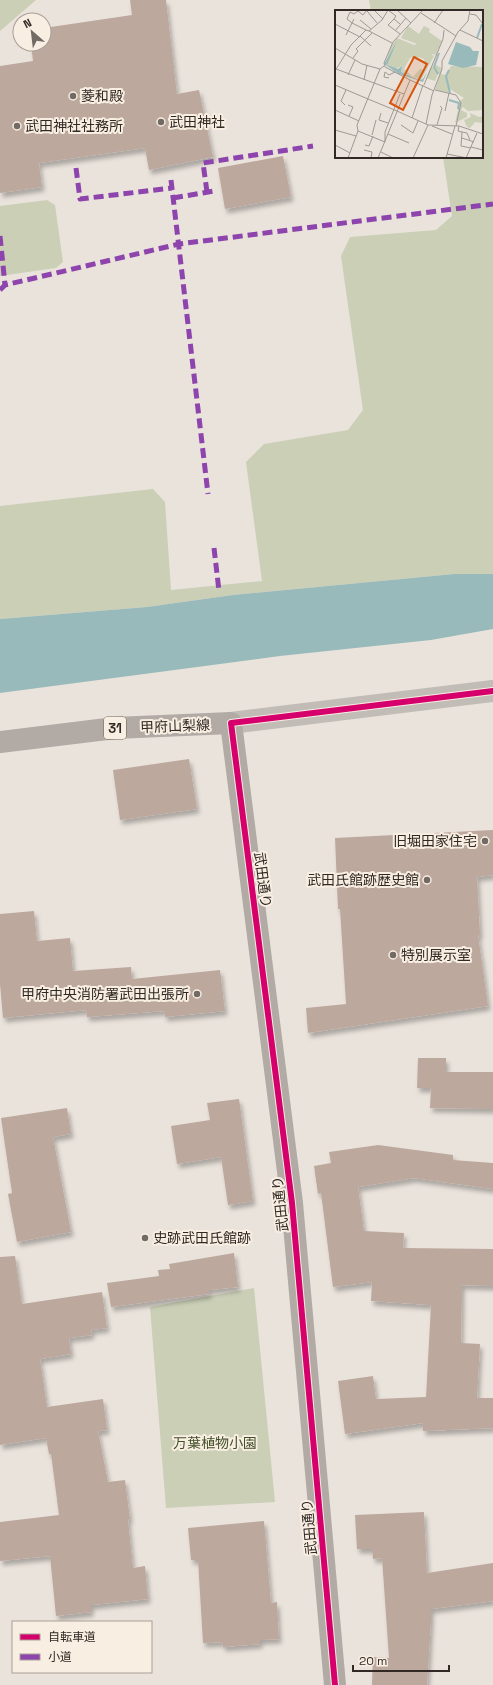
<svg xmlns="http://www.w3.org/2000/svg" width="493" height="1685" font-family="'Space Grotesk','Noto Sans JP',sans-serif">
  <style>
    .green { fill: #cacfb6 }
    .water { fill: #99baba }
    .building { fill: #bda89e; filter: url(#shadow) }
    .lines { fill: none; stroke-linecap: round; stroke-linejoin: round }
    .minor { stroke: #c2bcb6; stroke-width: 22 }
    .major { stroke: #b1aaa5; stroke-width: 22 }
    .quiet { stroke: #8e44ad; stroke-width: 5; stroke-dasharray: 10 5; stroke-linecap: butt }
    .cycleway-casing { stroke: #f8eee2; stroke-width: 8 }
    .cycleway { stroke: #d6006c; stroke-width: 6 }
    .poi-dot { fill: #726a65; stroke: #f8eee2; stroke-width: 1.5 }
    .labels { text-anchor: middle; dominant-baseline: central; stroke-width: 4; stroke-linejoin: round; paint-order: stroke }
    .shield { fill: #f8eee2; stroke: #6d645e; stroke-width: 1 }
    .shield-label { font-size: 13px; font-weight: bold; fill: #322925 }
    .poi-label { font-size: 14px; fill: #322925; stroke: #f8eee2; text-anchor: start }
    .street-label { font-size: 14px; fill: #322925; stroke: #f8eee2 }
    .park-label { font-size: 14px; fill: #415029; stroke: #f8eee2 }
    .inset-river { fill: none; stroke: #99baba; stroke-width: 2 }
    .inset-road { fill: none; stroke: #a09993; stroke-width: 1 }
    .view { fill: #d6540e; fill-opacity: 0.15; stroke: #d6540e; stroke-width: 2 }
    .inset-edge { fill: none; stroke: #322925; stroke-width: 2 }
  </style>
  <defs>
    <filter id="shadow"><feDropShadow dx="2.5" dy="4.5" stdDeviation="2" flood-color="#0004"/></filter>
  </defs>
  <rect width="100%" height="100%" fill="#eae3dc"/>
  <!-- green -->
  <g class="green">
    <path d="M 0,0 L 36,0 L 0,31 Z"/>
    <path d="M 369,0 L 493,0 L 493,574 L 454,574 L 233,595 L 147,607 L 0,619 L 0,506 L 153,489 L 165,502 L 171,590 L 262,581 L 246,462 L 264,444 L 348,430 L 363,410 L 341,256 L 350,237 L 436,230 L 452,216 L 443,157 L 482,157 L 482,11 L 371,11 Z"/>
    <path d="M 47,200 L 55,205 L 63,262 L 56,268 L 0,276 L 0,206 Z"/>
    <path d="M 254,1288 L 275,1502 L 166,1508 L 150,1307 Z"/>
  </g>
  <!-- water -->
  <path class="water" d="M 454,574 L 493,574 L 493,629 L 431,640 L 280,656 L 0,693 L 0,619 L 147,607 L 233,595 Z"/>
  <!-- building -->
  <g class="building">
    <path d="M 130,0 L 166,0 L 177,94 L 199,90 L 213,157 L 149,170 L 145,148 L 39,163 L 42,187 L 0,193 L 0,66 L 33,61 L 31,44 L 44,44 L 44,28 L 132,15 Z"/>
    <path d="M 283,156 L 291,197 L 225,209 L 218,168 Z"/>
    <path d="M 189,759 L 197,809 L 120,820 L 113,770 Z"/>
    <path d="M 493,830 L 493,875 L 477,877 L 480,935 L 478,935 L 488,1006 L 308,1033 L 306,1008 L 346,1004 L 340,909 L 338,909 L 335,838 Z"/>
    <path d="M 34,911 L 37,941 L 70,938 L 73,971 L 131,967 L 132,979 L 220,970 L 225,1011 L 165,1017 L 164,1011 L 87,1017 L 86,1010 L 3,1018 L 0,984 L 0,914 Z"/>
    <path d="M 418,1058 L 446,1058 L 446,1072 L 493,1072 L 493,1109 L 430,1108 L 431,1088 L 417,1088 Z"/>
    <path d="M 239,1099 L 253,1201 L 228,1205 L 221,1157 L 177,1164 L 171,1126 L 210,1120 L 207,1103 Z"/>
    <path d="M 67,1108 L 71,1134 L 53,1137 L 71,1232 L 17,1242 L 8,1194 L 12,1193 L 1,1118 Z"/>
    <path d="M 378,1145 L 453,1155 L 453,1160 L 493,1163 L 493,1189 L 414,1178 L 358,1187 L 364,1231 L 404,1233 L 403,1248 L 493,1249 L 493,1286 L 462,1285 L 461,1343 L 480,1344 L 477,1398 L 493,1398 L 493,1428 L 423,1431 L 423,1423 L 345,1434 L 338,1381 L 373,1376 L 376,1399 L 426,1397 L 431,1305 L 371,1301 L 372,1282 L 333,1287 L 321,1193 L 318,1194 L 314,1166 L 331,1163 L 329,1152 Z"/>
    <path d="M 234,1253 L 238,1287 L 209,1290 L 209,1294 L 111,1307 L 107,1283 L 159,1276 L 158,1270 L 170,1269 L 169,1264 Z"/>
    <path d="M 15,1256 L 22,1304 L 102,1292 L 107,1328 L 91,1330 L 92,1335 L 69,1338 L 71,1354 L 40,1359 L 47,1407 L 103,1399 L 107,1430 L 98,1431 L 108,1482 L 125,1480 L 130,1519 L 128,1520 L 133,1568 L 145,1566 L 148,1599 L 91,1605 L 91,1612 L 56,1616 L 50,1556 L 0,1561 L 0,1522 L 59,1515 L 51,1454 L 49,1454 L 46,1438 L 0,1445 L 0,1257 Z"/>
    <path d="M 424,1512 L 427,1573 L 493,1563 L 493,1601 L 431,1609 L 431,1620 L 427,1685 L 372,1685 L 373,1657 L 389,1658 L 382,1558 L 373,1559 L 372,1549 L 357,1549 L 355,1515 Z"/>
    <path d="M 264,1521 L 271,1603 L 277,1602 L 279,1639 L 260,1640 L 260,1644 L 223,1647 L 222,1642 L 203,1643 L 198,1560 L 191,1560 L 188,1528 Z"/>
  </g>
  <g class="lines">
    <!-- minor -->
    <path class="minor" d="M 231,723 L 493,691"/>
    <!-- major -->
    <path class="major" d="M 0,742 L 115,728 L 231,723 L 292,1203 L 335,1685"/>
    <!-- quiet -->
    <g class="quiet">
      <path d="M 76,168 L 80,199 L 172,188"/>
      <path d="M 171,180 L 208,494"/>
      <path d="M 207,192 L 203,163 L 313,146"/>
      <path d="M 173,198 L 214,191"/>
      <path d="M 0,236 L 5,285"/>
      <path d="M 0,290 L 5,285 L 179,244 L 493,204"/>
      <path d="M 214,548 L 219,591"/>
    </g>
    <defs>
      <path id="cycleway" d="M 335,1685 L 292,1203 L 231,723 L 493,691"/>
    </defs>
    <!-- cycleway casing -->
    <use href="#cycleway" class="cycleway-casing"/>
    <!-- cycleway -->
    <use href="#cycleway" class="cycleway"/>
  </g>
  <!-- markers -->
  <g class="poi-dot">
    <circle cx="73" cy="96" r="4"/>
    <circle cx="161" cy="122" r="4"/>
    <circle cx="17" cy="126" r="4"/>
    <circle cx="485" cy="841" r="4"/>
    <circle cx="427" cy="880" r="4"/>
    <circle cx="393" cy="955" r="4"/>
    <circle cx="197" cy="994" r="4"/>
    <circle cx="145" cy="1238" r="4"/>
  </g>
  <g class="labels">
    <!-- shield labels -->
    <rect class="shield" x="104" y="717" width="22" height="22" rx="3"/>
    <g class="shield-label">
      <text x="115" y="728">31</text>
    </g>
    <!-- poi labels -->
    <g class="poi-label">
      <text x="81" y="96">菱和殿</text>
      <text x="169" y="122">武田神社</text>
      <text x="25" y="126">武田神社社務所</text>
      <text x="477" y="841" text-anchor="end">旧堀田家住宅</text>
      <text x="419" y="880" text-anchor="end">武田氏館跡歴史館</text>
      <text x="401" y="955">特別展示室</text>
      <text x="189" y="994" text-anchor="end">甲府中央消防署武田出張所</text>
      <text x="153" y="1238">史跡武田氏館跡</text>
    </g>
    <!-- street labels -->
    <g class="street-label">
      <text transform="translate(175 726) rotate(-2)">甲府山梨線</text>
      <text transform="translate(263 880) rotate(83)">武田通り</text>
      <text transform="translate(280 1204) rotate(-96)">武田通り</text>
      <text transform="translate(309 1527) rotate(-95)">武田通り</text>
    </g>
    <!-- park labels -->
    <g class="park-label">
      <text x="215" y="1443">万葉植物小園</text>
    </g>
  </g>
  <!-- overview -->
  <g transform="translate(335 10)">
    <rect width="148" height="148" fill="#eae3dc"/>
    <path d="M 73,16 L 84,24 L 89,16 L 95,19 L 94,22 L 107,31 L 100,46 L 99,44 L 96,44 L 99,46 L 86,70 L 66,62 L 67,56 L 59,59 L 51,54 L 55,38 L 62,28 L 79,35 L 82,34 L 66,28 ZM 83,47 L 89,49 L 90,55 L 88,60 L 85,59 L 78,67 L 69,59 L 75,48 ZM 101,55 L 107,58 L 106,64 L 111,65 L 116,56 L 148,57 L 148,100 L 133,101 L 128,97 L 126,100 L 132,103 L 132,107 L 120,113 L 125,91 L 129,88 L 115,79 L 115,83 L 100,80 L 105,64 L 103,64 L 100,71 L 91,68 L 95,58 ZM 135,103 L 144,107 L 148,106 L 148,113 L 140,112 L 135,118 L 132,117 L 129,110 L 136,107 Z" fill="#cacfb6" fill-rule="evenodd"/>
    <path d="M 62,31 L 52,55 L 63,59 L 67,56 L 66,62 L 84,70 L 88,69 L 92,62 L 88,72 L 64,64 L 49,54 ZM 121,32 L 135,37 L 138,41 L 144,41 L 141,55 L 128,58 L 113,54 Z" fill="#99baba"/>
    <path class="inset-river" d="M 142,28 L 147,14M 114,60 L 111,66 L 115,83M 103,64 L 99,57 L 104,43M 114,90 L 124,93 L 123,99"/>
    <path class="inset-road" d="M 39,0 L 48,9M 53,0 L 61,6 L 59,9M 62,0 L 76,13M 32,1 L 42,13M 86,3 L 121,26M 135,4 L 141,5 L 148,14M 19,9 L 17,13 L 31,20M 25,10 L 36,19M 99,13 L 108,0M 0,14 L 25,27M 125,20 L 148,31M 34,21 L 57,33M 60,21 L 71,8M 65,24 L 53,15 L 59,9 L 65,14M 11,25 L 17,13 L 12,9 L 15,2 L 19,4 L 23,1 L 28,5 L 32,0M 25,26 L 36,36M 0,38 L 27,54 L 45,59M 18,48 L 23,41 L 21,39 L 37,23M 1,59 L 69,84M 0,61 L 16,35 L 31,20 L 34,21 L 47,10 L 53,0M 13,65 L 20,50M 54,68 L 49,67 L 50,62 L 54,65 L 60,62M 29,70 L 32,55M 75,70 L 99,81M 0,75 L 33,89M 89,75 L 108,29 L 109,20M 100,80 L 121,85 L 126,93 L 121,116M 33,89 L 62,101M 10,95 L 6,91 L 11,80M 13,95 L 18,97 L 14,106M 0,100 L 24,111M 62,101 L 93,115 L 124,116 L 148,124M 110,101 L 114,83M 46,103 L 44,110 L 53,113M 77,108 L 88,75M 91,114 L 97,85 L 107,59 L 107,51 L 123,22 L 133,11 L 135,0M 66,115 L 78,123 L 83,111M 102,115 L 107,98 L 105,96M 97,116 L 117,124M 124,116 L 123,121 L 127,122 L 126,136 L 136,138M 0,120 L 21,126M 23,121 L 50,132 L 50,122 L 65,84M 127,122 L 132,123 L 135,130M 53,124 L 74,133M 37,125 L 41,110M 127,128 L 139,132M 0,135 L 15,143M 30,135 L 34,136 L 38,126M 136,137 L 148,140M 29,140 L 37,142 L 36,148M 46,142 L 58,148M 112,144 L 132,148M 13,148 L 23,121 L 22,115 L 45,59 L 49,56M 43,148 L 75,70 L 50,57 L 49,53 L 58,32 L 88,0M 78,148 L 93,115M 111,148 L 120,116M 131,148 L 142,123"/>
    <path class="view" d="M 79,47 L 92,54 L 68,100 L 55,93 Z"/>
    <rect width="148" height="148" class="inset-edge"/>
  </g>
  <!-- legend -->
  <rect x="12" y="1621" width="140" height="52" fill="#f8eee2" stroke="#a99f96"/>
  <rect x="20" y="1634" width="20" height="6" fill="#d6006c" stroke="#a99f96"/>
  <text x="48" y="1641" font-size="12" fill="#322925">自転車道</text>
  <rect x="20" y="1654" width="20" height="6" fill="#8e44ad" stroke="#a99f96"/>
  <text x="48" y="1661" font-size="12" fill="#322925">小道</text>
  <!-- north arrow -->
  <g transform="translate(32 32) rotate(332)"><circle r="19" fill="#f8eee2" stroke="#a99f96"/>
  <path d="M0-3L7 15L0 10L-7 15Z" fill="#726a65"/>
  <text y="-6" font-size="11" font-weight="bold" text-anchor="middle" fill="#322925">N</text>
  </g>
  <!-- scale -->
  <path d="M353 1665v6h96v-6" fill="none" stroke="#322925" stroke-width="2"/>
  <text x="359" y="1665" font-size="12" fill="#322925" stroke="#f8eee2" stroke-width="3" paint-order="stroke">20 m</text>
</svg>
